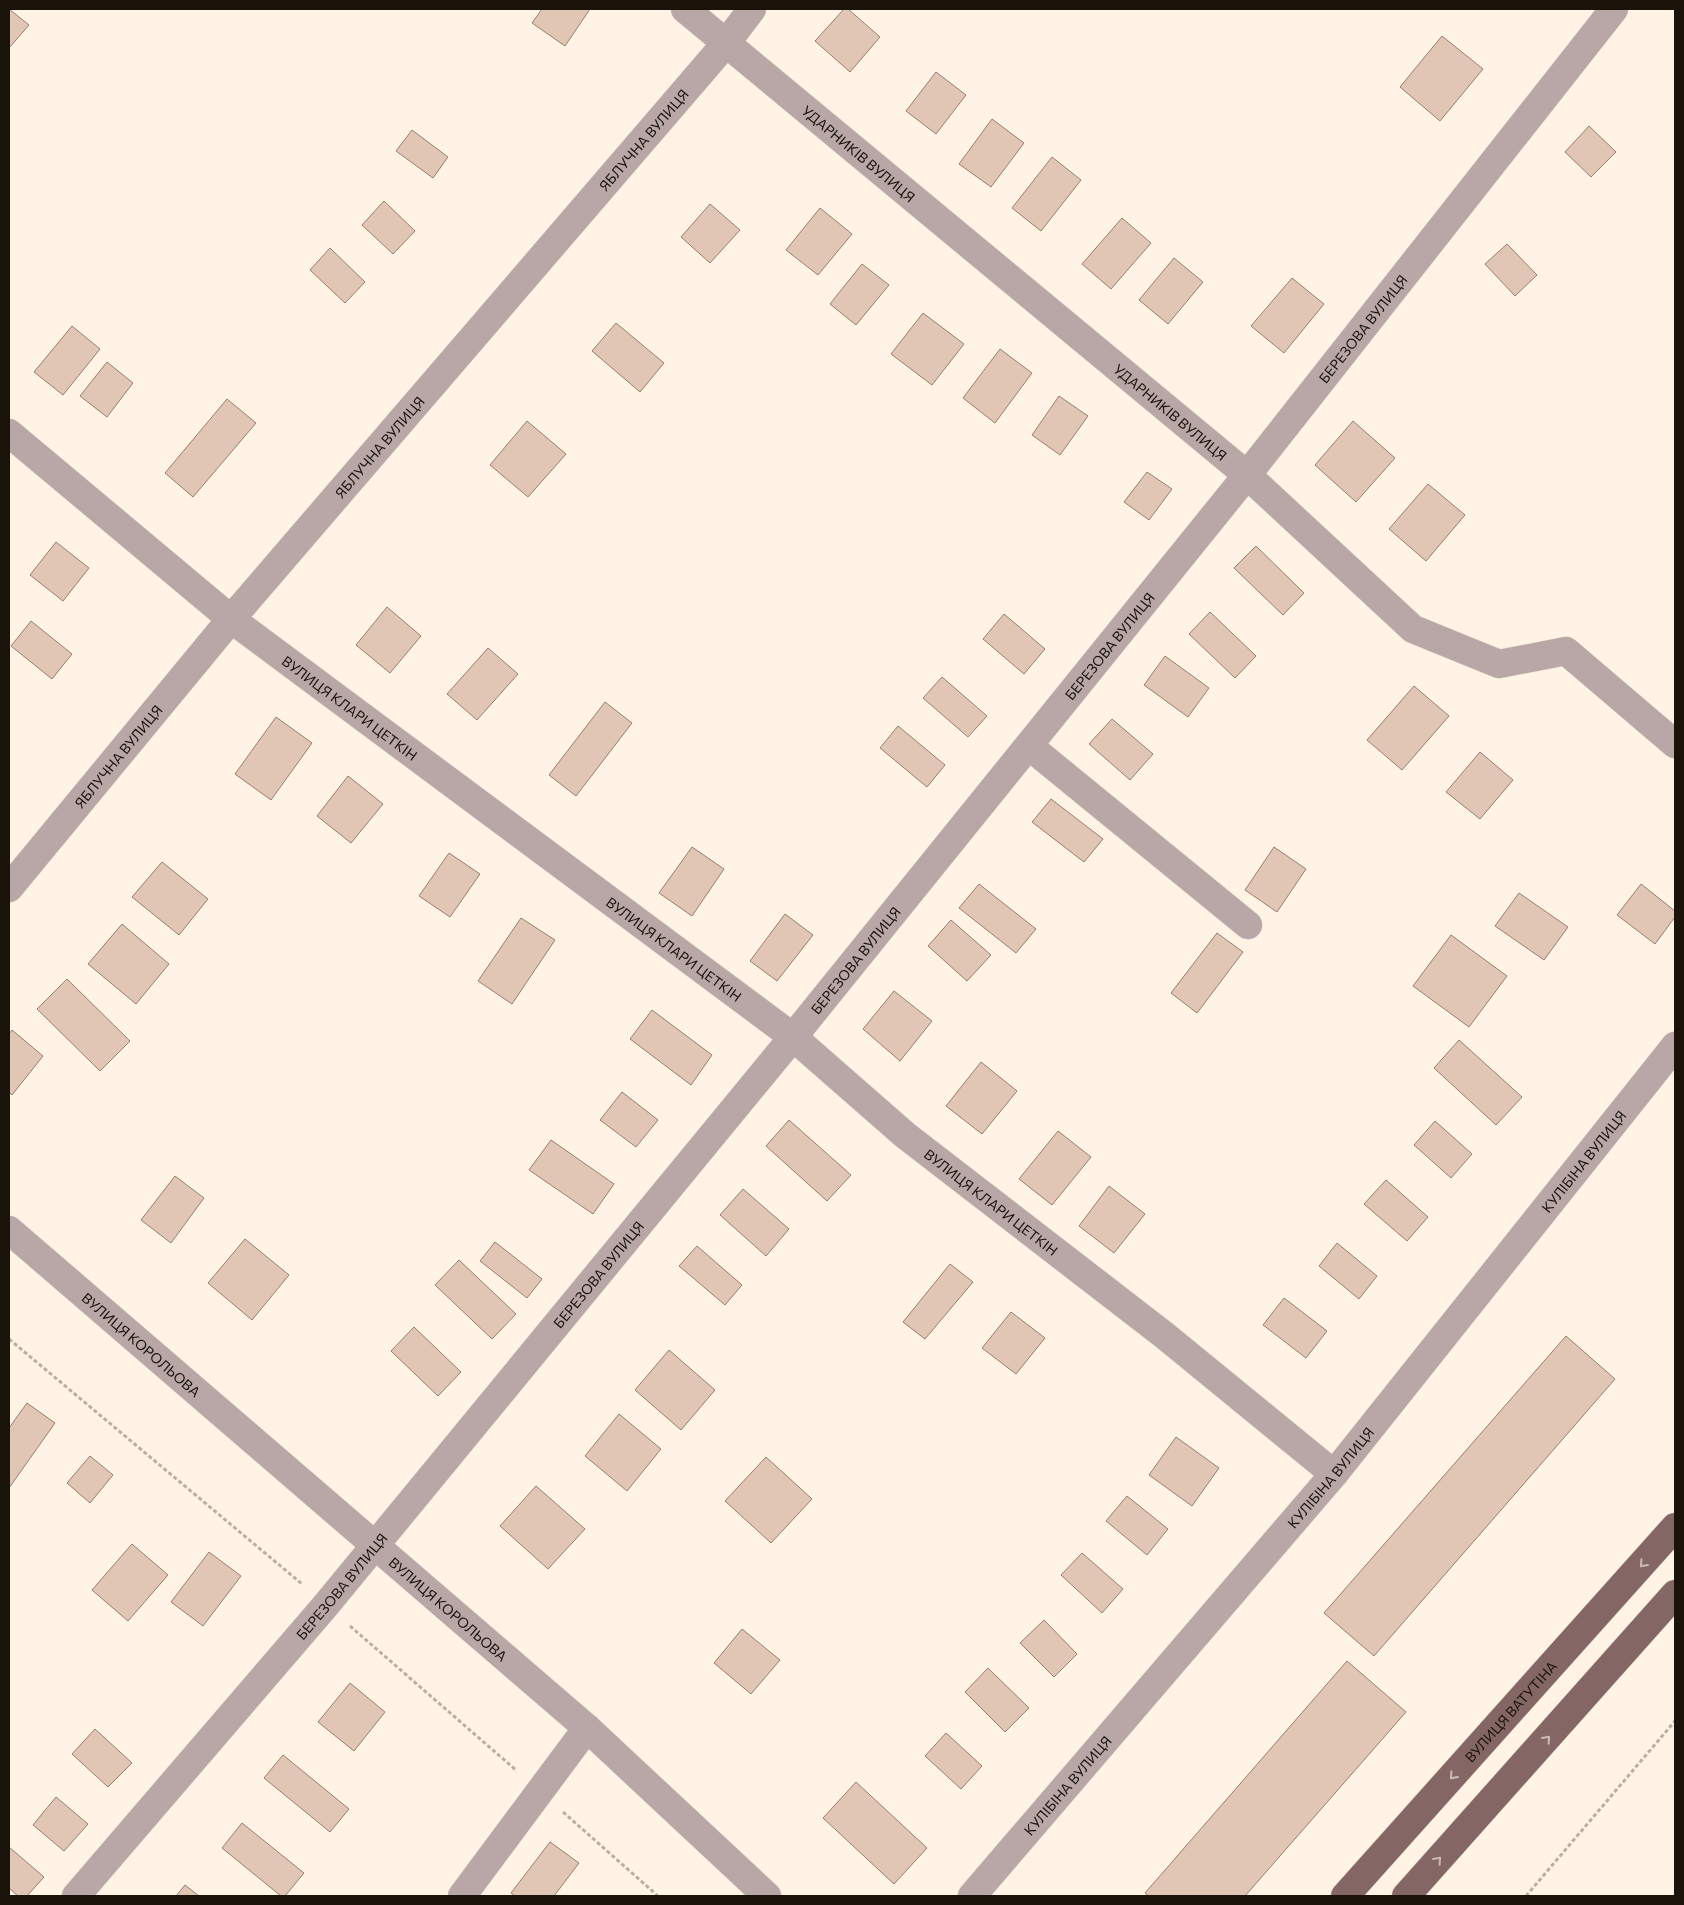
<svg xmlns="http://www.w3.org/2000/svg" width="1684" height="1905" font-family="Commissioner,sans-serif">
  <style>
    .building { fill: #e2c6b5; stroke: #987e6f }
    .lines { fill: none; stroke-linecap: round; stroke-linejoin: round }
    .minor-casing { stroke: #d9cfc1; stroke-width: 29 }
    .major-casing { stroke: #d9cfc1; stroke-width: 29 }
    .path { stroke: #b9afa2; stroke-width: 3; stroke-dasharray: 4 2.5; stroke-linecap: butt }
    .minor { stroke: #b8a7a6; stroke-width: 28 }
    .major { stroke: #846765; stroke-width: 28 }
    .oneway { stroke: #c8bbba }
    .labels { text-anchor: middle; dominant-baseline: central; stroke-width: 4; stroke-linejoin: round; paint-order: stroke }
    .street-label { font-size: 14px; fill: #19130a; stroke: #fff }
  </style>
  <rect width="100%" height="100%" fill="#fef3e4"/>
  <!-- building -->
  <g class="building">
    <path d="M 9,9 L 29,25 L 9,48 Z"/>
    <path d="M 542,9 L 590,9 L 565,46 L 532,23 Z"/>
    <path d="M 844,9 L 848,9 L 880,37 L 850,72 L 815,41 Z"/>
    <path d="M 1442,36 L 1483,69 L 1440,121 L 1400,87 Z"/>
    <path d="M 936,72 L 966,95 L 936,134 L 906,111 Z"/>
    <path d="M 992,119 L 1024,143 L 991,187 L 959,164 Z"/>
    <path d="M 1589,126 L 1616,152 L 1591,177 L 1565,152 Z"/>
    <path d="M 412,130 L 448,157 L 433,178 L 396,151 Z"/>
    <path d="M 1052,157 L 1081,180 L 1041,231 L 1012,208 Z"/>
    <path d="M 384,201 L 415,231 L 393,254 L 362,225 Z"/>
    <path d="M 710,204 L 740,230 L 710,263 L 681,237 Z"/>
    <path d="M 820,208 L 852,234 L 818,275 L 786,250 Z"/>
    <path d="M 1122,218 L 1151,243 L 1111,289 L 1082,264 Z"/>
    <path d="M 1507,244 L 1537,275 L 1515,296 L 1485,264 Z"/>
    <path d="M 330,248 L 365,282 L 345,303 L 310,270 Z"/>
    <path d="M 1174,258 L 1203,282 L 1168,324 L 1139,300 Z"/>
    <path d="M 862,264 L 889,285 L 856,325 L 830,304 Z"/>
    <path d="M 1292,278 L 1324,304 L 1284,353 L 1251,326 Z"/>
    <path d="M 923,313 L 964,344 L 932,385 L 891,354 Z"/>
    <path d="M 616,323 L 664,363 L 640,392 L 592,351 Z"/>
    <path d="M 72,326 L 100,349 L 63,395 L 34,372 Z"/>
    <path d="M 1000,349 L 1032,373 L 995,423 L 963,398 Z"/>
    <path d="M 107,362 L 133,383 L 107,417 L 80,396 Z"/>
    <path d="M 1059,396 L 1088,416 L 1060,455 L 1032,435 Z"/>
    <path d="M 227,399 L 256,423 L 193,497 L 165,473 Z"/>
    <path d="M 527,421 L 566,454 L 528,497 L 490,465 Z"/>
    <path d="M 1353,421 L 1395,458 L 1356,502 L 1315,465 Z"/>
    <path d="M 1147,472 L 1172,489 L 1149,520 L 1124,502 Z"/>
    <path d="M 1428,484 L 1465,515 L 1426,561 L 1389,529 Z"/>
    <path d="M 56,542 L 89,568 L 63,601 L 30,575 Z"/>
    <path d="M 1256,546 L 1304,593 L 1283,615 L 1234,568 Z"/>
    <path d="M 387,607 L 421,636 L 390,673 L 356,645 Z"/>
    <path d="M 1210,612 L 1256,656 L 1235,678 L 1189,634 Z"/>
    <path d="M 1004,614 L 1045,649 L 1024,674 L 983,639 Z"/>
    <path d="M 31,621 L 72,654 L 52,679 L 11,646 Z"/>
    <path d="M 488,648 L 518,674 L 477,720 L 447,694 Z"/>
    <path d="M 1165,656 L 1209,688 L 1188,717 L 1144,685 Z"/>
    <path d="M 942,677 L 987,716 L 968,737 L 923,698 Z"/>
    <path d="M 1414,686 L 1449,716 L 1402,770 L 1367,740 Z"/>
    <path d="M 605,702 L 632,723 L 576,796 L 549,775 Z"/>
    <path d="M 276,717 L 312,743 L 271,800 L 235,774 Z"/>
    <path d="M 1112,719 L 1153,754 L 1130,780 L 1089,744 Z"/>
    <path d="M 898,726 L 945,765 L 927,787 L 880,748 Z"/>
    <path d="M 1480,752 L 1513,780 L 1480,819 L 1446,792 Z"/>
    <path d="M 348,776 L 383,804 L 351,843 L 317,816 Z"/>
    <path d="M 1051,799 L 1103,839 L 1084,862 L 1032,822 Z"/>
    <path d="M 692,847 L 724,869 L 692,916 L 659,893 Z"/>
    <path d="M 1274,847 L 1306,869 L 1277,912 L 1245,890 Z"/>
    <path d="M 449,853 L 480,874 L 450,917 L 419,896 Z"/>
    <path d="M 162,862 L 208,899 L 179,935 L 132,897 Z"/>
    <path d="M 979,884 L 1036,929 L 1016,953 L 959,908 Z"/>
    <path d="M 1641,884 L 1675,911 L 1675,917 L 1655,944 L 1617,915 Z"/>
    <path d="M 1519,893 L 1568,927 L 1544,960 L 1495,926 Z"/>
    <path d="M 785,914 L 813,935 L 777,981 L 750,961 Z"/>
    <path d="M 521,918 L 555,940 L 512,1004 L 478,981 Z"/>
    <path d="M 951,920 L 991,955 L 967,981 L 928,946 Z"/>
    <path d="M 122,924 L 169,964 L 136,1004 L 88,964 Z"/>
    <path d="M 1217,933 L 1243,952 L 1197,1013 L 1171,993 Z"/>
    <path d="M 1451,935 L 1507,976 L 1469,1027 L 1413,986 Z"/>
    <path d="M 67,979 L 130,1041 L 100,1071 L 37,1009 Z"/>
    <path d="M 894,991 L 932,1021 L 900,1061 L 863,1029 Z"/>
    <path d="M 652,1010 L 712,1055 L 691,1085 L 630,1039 Z"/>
    <path d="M 12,1030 L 43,1056 L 12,1095 L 9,1092 L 9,1034 Z"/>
    <path d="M 1459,1040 L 1522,1097 L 1496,1125 L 1434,1068 Z"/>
    <path d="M 981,1062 L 1017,1091 L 982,1134 L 946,1106 Z"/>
    <path d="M 622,1092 L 658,1120 L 636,1147 L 600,1120 Z"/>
    <path d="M 789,1120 L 851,1175 L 827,1201 L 766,1146 Z"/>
    <path d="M 1435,1121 L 1472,1154 L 1451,1178 L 1414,1145 Z"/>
    <path d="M 1058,1131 L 1091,1157 L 1052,1205 L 1019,1179 Z"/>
    <path d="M 551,1140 L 614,1184 L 593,1214 L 529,1170 Z"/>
    <path d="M 175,1176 L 204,1198 L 171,1243 L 141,1220 Z"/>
    <path d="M 1386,1180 L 1428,1217 L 1407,1241 L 1364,1204 Z"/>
    <path d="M 1109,1186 L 1145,1214 L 1114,1253 L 1079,1226 Z"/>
    <path d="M 743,1189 L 789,1229 L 766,1256 L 720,1215 Z"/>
    <path d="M 245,1239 L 289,1275 L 252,1320 L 208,1283 Z"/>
    <path d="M 495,1242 L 542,1279 L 527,1298 L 480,1261 Z"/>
    <path d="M 1337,1243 L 1377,1276 L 1359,1299 L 1319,1266 Z"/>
    <path d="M 697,1246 L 742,1285 L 725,1305 L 679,1266 Z"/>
    <path d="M 459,1260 L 516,1314 L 492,1339 L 435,1285 Z"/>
    <path d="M 950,1264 L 973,1282 L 925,1339 L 903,1322 Z"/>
    <path d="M 1284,1298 L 1327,1331 L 1306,1358 L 1263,1325 Z"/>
    <path d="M 1011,1312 L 1045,1338 L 1016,1374 L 982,1348 Z"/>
    <path d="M 414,1327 L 461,1372 L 438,1396 L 391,1351 Z"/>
    <path d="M 1566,1336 L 1615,1379 L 1374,1656 L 1324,1613 Z"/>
    <path d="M 669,1350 L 715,1390 L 681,1430 L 635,1390 Z"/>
    <path d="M 27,1403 L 55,1423 L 9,1488 L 9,1428 Z"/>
    <path d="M 619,1414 L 661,1449 L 627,1491 L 585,1456 Z"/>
    <path d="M 1176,1437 L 1219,1468 L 1192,1506 L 1149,1475 Z"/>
    <path d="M 90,1456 L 113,1475 L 90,1503 L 67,1483 Z"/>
    <path d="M 766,1457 L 812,1499 L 771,1543 L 725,1501 Z"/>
    <path d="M 536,1486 L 585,1529 L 548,1569 L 500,1526 Z"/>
    <path d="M 1127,1496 L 1168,1529 L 1147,1555 L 1106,1521 Z"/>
    <path d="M 132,1544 L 168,1575 L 128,1621 L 92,1590 Z"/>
    <path d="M 209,1552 L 241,1576 L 203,1626 L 171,1602 Z"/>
    <path d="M 1082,1553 L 1123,1589 L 1102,1613 L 1061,1575 Z"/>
    <path d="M 1044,1620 L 1077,1654 L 1054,1677 L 1020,1643 Z"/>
    <path d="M 742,1629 L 780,1660 L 751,1694 L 714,1663 Z"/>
    <path d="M 1347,1661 L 1406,1712 L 1245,1896 L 1149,1896 L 1145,1893 Z"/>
    <path d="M 988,1668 L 1029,1708 L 1005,1732 L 965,1692 Z"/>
    <path d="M 350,1683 L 385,1712 L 354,1751 L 318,1722 Z"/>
    <path d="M 95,1729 L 132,1763 L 108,1787 L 72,1754 Z"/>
    <path d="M 946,1733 L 982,1766 L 961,1789 L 925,1756 Z"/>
    <path d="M 283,1755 L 349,1809 L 330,1832 L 264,1778 Z"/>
    <path d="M 856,1782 L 927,1848 L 894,1884 L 823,1818 Z"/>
    <path d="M 56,1797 L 88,1824 L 64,1851 L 33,1825 Z"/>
    <path d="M 242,1823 L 304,1873 L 285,1896 L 281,1896 L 222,1848 Z"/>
    <path d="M 550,1842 L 579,1863 L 554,1896 L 515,1896 L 511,1893 Z"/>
    <path d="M 9,1847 L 44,1877 L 27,1896 L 18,1896 L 9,1888 Z"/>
    <path d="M 185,1885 L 199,1896 L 176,1896 Z"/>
  </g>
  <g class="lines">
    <defs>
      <g id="minor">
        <path id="s1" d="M 685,9 L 1247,475 L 1413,629 L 1499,664 L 1566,651 L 1675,744"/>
        <path id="s2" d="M 9,433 L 231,619 L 793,1037 L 905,1135 L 1164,1335 L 1334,1474"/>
        <path d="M 1029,746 L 1248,925"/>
        <path id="s3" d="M 9,888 L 231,619 L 727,42 L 752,9"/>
        <path id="s4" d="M 9,1230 L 587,1728 L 767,1896"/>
        <path id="s5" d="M 76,1896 L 326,1605 L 793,1037 L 1247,475 L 1614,9"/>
        <path d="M 462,1896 L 587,1728"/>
        <path id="s6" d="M 972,1896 L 1334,1474 L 1675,1046"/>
      </g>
      <g id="major">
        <path id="s7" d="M 1345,1896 L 1675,1527"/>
        <path d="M 1406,1896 L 1675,1594"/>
      </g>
    </defs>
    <!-- minor casing -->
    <use href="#minor" class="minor-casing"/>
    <!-- major casing -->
    <use href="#major" class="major-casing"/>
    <!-- path -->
    <g class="path">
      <path d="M 9,1339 L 302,1584"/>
      <path d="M 350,1626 L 517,1771"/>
      <path d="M 563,1812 L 658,1896"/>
      <path d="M 1526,1896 L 1675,1721"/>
    </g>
    <!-- minor -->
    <use href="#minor" class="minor"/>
    <!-- major -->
    <use href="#major" class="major"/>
  </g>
  <!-- one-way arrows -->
  <defs><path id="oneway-chevron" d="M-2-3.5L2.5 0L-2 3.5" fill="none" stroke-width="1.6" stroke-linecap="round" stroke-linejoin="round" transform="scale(1.25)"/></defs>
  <g class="oneway">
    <use href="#oneway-chevron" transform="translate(1643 1564) rotate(132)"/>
    <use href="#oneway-chevron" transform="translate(1547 1739) rotate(-48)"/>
    <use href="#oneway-chevron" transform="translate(1453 1776) rotate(132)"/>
    <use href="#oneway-chevron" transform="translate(1438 1860) rotate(-48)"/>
  </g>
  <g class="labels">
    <!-- street labels -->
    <g class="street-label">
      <text stroke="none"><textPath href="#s3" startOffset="981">ЯБЛУЧНА ВУЛИЦЯ</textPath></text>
      <text stroke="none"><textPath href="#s1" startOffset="226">УДАРНИКІВ ВУЛИЦЯ</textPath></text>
      <text stroke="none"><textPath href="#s5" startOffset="2028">БЕРЕЗОВА ВУЛИЦЯ</textPath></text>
      <text stroke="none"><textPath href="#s1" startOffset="631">УДАРНИКІВ ВУЛИЦЯ</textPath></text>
      <text stroke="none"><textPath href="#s3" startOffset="576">ЯБЛУЧНА ВУЛИЦЯ</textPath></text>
      <text stroke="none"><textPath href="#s5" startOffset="1622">БЕРЕЗОВА ВУЛИЦЯ</textPath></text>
      <text stroke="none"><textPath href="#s2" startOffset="438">ВУЛИЦЯ КЛАРИ ЦЕТКІН</textPath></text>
      <text stroke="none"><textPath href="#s3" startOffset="171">ЯБЛУЧНА ВУЛИЦЯ</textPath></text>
      <text stroke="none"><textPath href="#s2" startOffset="842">ВУЛИЦЯ КЛАРИ ЦЕТКІН</textPath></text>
      <text stroke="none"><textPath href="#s5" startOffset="1218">БЕРЕЗОВА ВУЛИЦЯ</textPath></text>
      <text stroke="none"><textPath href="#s6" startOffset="956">КУЛІБІНА ВУЛИЦЯ</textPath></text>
      <text stroke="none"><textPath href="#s2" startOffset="1248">ВУЛИЦЯ КЛАРИ ЦЕТКІН</textPath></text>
      <text stroke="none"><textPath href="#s5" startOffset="812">БЕРЕЗОВА ВУЛИЦЯ</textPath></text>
      <text stroke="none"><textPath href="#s4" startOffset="175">ВУЛИЦЯ КОРОЛЬОВА</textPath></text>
      <text stroke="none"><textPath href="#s6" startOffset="551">КУЛІБІНА ВУЛИЦЯ</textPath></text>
      <text stroke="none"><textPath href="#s5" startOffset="408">БЕРЕЗОВА ВУЛИЦЯ</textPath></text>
      <text stroke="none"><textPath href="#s4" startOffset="580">ВУЛИЦЯ КОРОЛЬОВА</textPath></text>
      <text stroke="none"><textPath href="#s7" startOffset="248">ВУЛИЦЯ ВАТУТІНА</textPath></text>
      <text stroke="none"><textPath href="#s6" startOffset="146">КУЛІБІНА ВУЛИЦЯ</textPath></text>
    </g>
  </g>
  <!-- border -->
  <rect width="1684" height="1905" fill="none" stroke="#19130a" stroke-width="20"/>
</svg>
